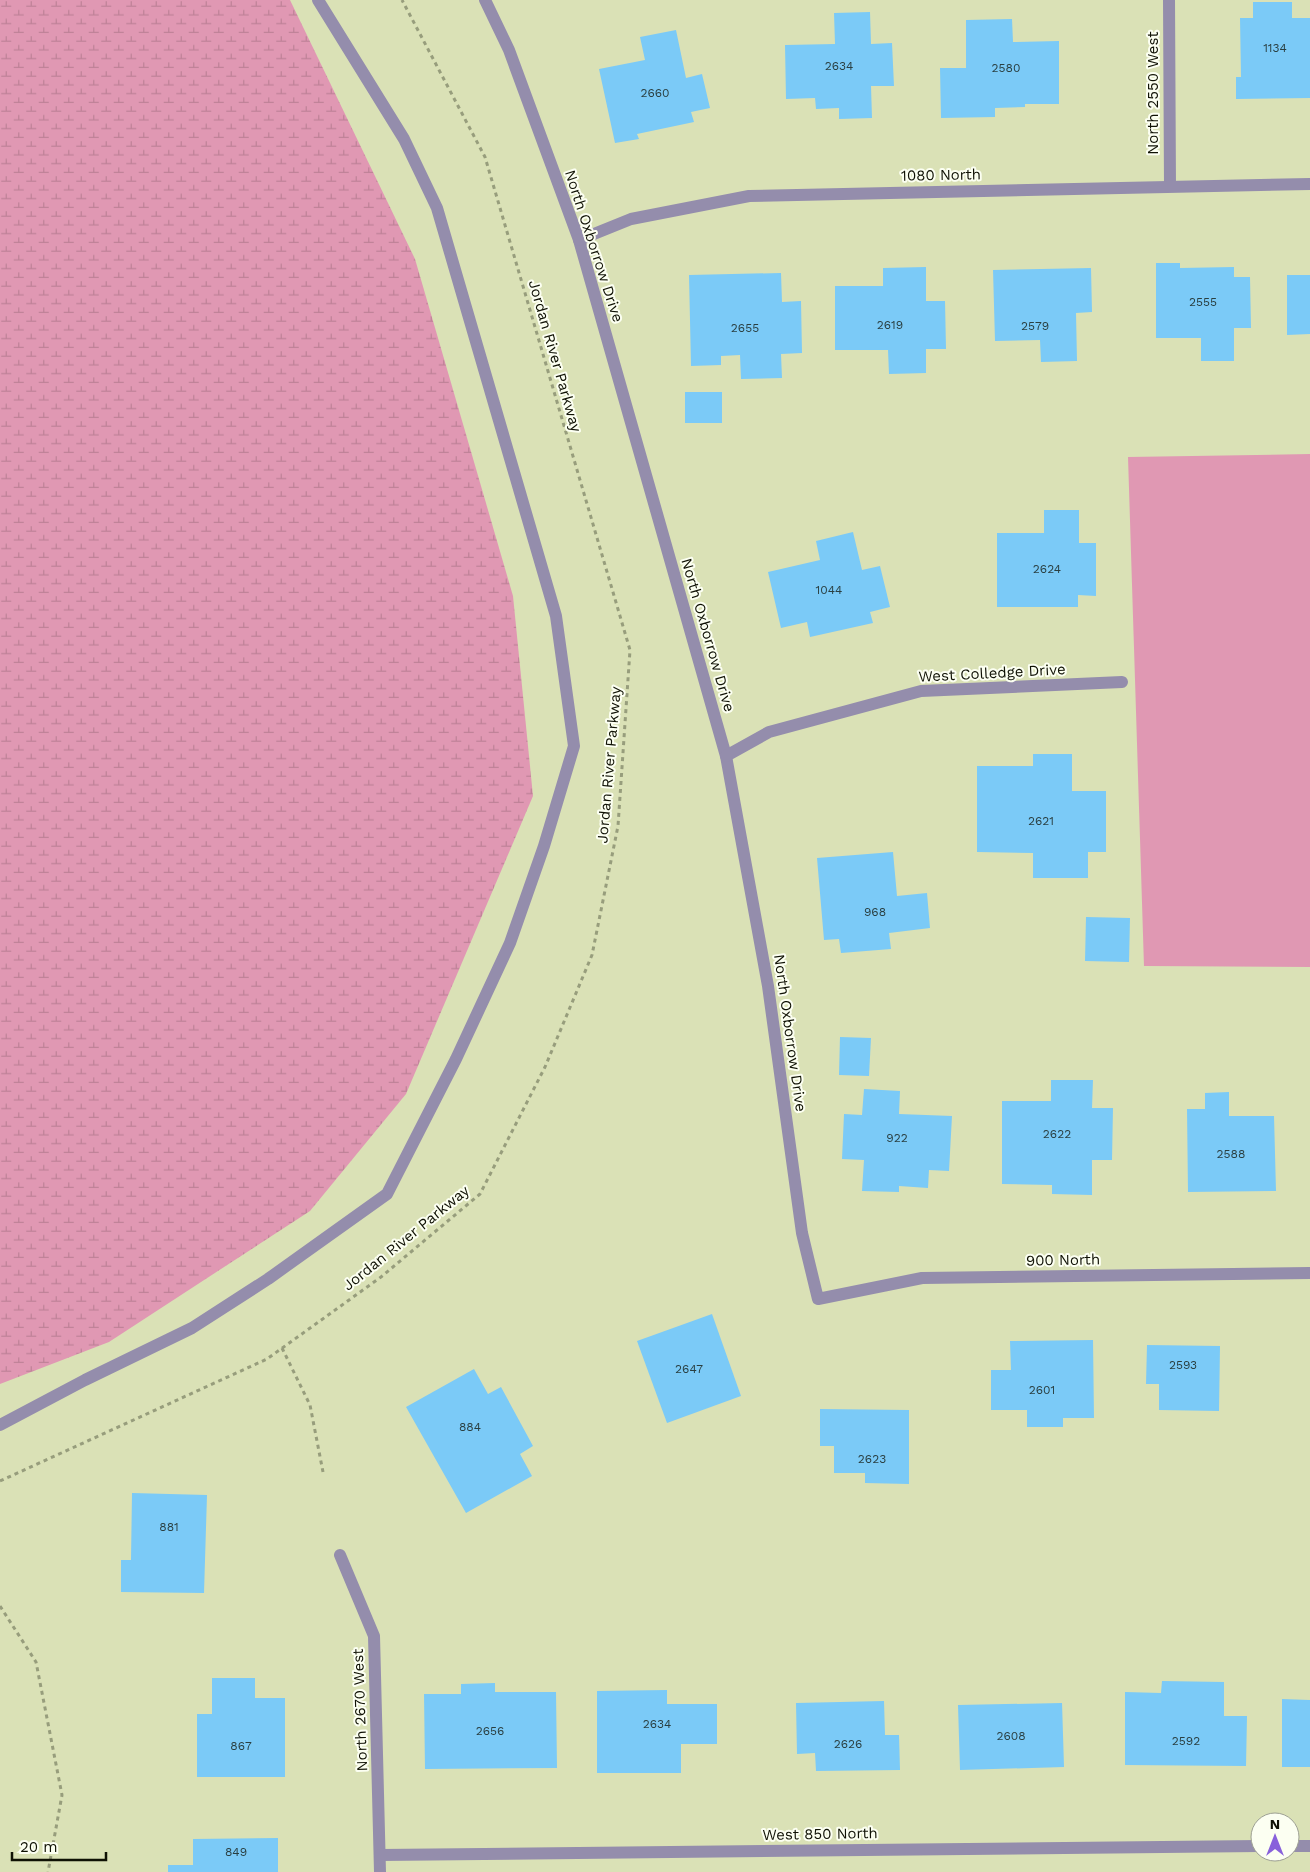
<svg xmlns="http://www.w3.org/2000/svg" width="1310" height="1872" font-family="'Work Sans',sans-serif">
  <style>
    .green { fill: #e098b3 }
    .wetland { fill: url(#wetland-marsh) }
    .building { fill: #7bcaf7 }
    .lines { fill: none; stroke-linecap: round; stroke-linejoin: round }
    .path { stroke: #979d7c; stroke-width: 3; stroke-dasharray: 4 4; stroke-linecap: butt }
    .service { stroke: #948dac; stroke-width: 12 }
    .minor { stroke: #948dac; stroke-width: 12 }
    .labels { text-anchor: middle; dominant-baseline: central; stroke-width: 4; stroke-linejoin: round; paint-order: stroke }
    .number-label { font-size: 12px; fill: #2a3f41 }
    .street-label { font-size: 15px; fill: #0f1104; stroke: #fcfff2 }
  </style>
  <defs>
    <pattern id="wetland-marsh" width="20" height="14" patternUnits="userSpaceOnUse" patternTransform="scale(1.25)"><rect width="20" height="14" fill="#e098b3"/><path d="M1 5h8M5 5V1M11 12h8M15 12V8" fill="none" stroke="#bf8298"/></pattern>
  </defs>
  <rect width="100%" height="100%" fill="#dae1b6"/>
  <!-- green -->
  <path class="green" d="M 1310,454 L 1310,967 L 1144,966 L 1128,457 Z"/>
  <!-- wetland -->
  <path class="wetland" d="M 0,0 L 290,0 L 415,259 L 513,596 L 533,796 L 406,1094 L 310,1211 L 109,1342 L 0,1384 Z"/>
  <!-- building -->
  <g class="building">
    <path d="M 1253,2 L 1292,2 L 1292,18 L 1310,18 L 1310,98 L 1236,99 L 1236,77 L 1241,77 L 1240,18 L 1253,18 Z"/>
    <path d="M 870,12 L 871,44 L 892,43 L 894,86 L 871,86 L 872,118 L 839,119 L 839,108 L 816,109 L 815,98 L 786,99 L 785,45 L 835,44 L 834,13 Z"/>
    <path d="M 1012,19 L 1013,42 L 1059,41 L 1059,104 L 1025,104 L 1025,107 L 995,108 L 995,117 L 941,118 L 940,68 L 966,68 L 966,20 Z"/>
    <path d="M 676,30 L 686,78 L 702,74 L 710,108 L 691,112 L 694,122 L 637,134 L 639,139 L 615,143 L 599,69 L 645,60 L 640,37 Z"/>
    <path d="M 1156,263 L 1180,263 L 1180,268 L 1234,267 L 1234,277 L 1250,277 L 1251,328 L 1234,328 L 1234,361 L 1201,361 L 1201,338 L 1156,338 Z"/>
    <path d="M 926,267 L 926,301 L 945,301 L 946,349 L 926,349 L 926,373 L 889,374 L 888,350 L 835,350 L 835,286 L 883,286 L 883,268 Z"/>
    <path d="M 1091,268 L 1092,312 L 1076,313 L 1077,361 L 1041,362 L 1040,340 L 995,341 L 993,270 Z"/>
    <path d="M 781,273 L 782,302 L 801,301 L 802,353 L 781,354 L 782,378 L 741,379 L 740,355 L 721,356 L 721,365 L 691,366 L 689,275 Z"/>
    <path d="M 1287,275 L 1310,275 L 1310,334 L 1287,335 Z"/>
    <rect x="685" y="392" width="37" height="31"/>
    <path d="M 1044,510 L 1079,510 L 1079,543 L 1096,543 L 1096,596 L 1078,595 L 1078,607 L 997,607 L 997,533 L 1044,533 Z"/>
    <path d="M 853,532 L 862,570 L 880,566 L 890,607 L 870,612 L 873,623 L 810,637 L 807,622 L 781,628 L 768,572 L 820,560 L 816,541 Z"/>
    <path d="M 1033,754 L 1072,754 L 1072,791 L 1106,791 L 1106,852 L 1088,852 L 1088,878 L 1033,878 L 1033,853 L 977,852 L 977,766 L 1033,766 Z"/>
    <path d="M 893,852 L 897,896 L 927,893 L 930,928 L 889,933 L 891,949 L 841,953 L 839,939 L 824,940 L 817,858 Z"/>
    <path d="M 1086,917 L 1130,918 L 1129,962 L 1085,961 Z"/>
    <path d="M 840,1037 L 871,1038 L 869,1076 L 839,1075 Z"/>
    <path d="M 1051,1080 L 1093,1080 L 1092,1108 L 1113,1108 L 1112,1160 L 1092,1160 L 1092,1195 L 1052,1194 L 1052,1185 L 1002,1184 L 1002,1101 L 1051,1101 Z"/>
    <path d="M 864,1089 L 900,1091 L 899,1114 L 952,1116 L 949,1171 L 929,1170 L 928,1188 L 899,1186 L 899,1192 L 862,1191 L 864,1160 L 842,1159 L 844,1114 L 862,1115 Z"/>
    <path d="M 1229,1092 L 1229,1116 L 1274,1116 L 1276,1191 L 1188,1192 L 1187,1109 L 1205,1109 L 1205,1093 Z"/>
    <path d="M 712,1314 L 741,1396 L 667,1423 L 637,1341 Z"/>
    <path d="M 1093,1340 L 1094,1418 L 1063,1418 L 1063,1427 L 1027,1427 L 1027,1410 L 991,1410 L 991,1370 L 1011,1370 L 1010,1341 Z"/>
    <path d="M 1147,1345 L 1220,1346 L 1219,1411 L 1159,1410 L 1159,1384 L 1146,1384 Z"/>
    <path d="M 474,1369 L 488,1394 L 501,1387 L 533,1446 L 520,1454 L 532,1476 L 466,1513 L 406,1407 Z"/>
    <path d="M 820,1409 L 909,1410 L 909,1484 L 865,1483 L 865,1473 L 834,1473 L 834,1446 L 820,1446 Z"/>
    <path d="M 132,1493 L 207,1495 L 204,1593 L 121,1592 L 121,1560 L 131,1560 Z"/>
    <path d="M 212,1678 L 255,1678 L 255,1698 L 285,1698 L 285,1777 L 197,1777 L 197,1714 L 212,1714 Z"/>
    <path d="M 1162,1681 L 1224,1682 L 1224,1716 L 1247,1716 L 1246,1766 L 1125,1765 L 1125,1692 L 1161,1693 Z"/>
    <path d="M 495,1683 L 495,1692 L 556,1692 L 557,1768 L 425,1769 L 424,1694 L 461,1694 L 461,1684 Z"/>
    <path d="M 667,1690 L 667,1704 L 717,1704 L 717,1744 L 681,1744 L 681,1773 L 597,1773 L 597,1691 Z"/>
    <path d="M 1282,1699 L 1310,1700 L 1310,1767 L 1282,1767 Z"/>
    <path d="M 884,1701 L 885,1735 L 899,1735 L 900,1770 L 816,1771 L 815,1753 L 797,1754 L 796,1703 Z"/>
    <path d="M 1062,1703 L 1064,1767 L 960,1770 L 958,1705 Z"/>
    <path d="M 278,1838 L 278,1872 L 168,1872 L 168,1865 L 193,1865 L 193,1839 Z"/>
  </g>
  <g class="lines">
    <!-- path -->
    <g class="path">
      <path d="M 282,1348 L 310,1405 L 323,1472"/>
      <path d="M 0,1481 L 267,1359 L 381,1277 L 480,1194 L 545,1067 L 592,955 L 618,826 L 630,650 L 485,157 L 402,0"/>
      <path d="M 0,1606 L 36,1662 L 62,1795 L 48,1872"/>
    </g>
    <!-- service -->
    <path class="service" d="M 0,1425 L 85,1380 L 192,1328 L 268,1279 L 387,1194 L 456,1059 L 510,943 L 544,846 L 574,746 L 556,616 L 437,208 L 404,139 L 318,0"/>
    <!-- minor -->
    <g class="minor">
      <path d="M 485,0 L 509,50 L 579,240 L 726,756 L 768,986 L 802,1233 L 818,1299 L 922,1278 L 1310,1273"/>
      <path d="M 1169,0 L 1170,186"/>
      <path d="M 579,240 L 631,219 L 749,196 L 1310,184"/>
      <path d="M 726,756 L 769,732 L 921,691 L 1122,682"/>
      <path d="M 340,1555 L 374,1636 L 380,1872"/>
      <path d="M 1290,1846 L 1310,1846"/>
      <path d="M 380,1855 L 1260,1846"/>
    </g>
  </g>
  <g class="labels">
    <!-- number labels -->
    <g class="number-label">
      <text x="1275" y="48">1134</text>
      <text x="839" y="66">2634</text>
      <text x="1006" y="68">2580</text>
      <text x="655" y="93">2660</text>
      <text x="1203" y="302">2555</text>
      <text x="890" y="325">2619</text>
      <text x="1035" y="326">2579</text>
      <text x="745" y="328">2655</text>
      <text x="1047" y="569">2624</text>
      <text x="829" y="590">1044</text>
      <text x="1041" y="821">2621</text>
      <text x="875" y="912">968</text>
      <text x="1057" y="1134">2622</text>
      <text x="897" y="1138">922</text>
      <text x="1231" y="1154">2588</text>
      <text x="1183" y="1365">2593</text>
      <text x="689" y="1369">2647</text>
      <text x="1042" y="1390">2601</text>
      <text x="470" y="1427">884</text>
      <text x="872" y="1459">2623</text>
      <text x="169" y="1527">881</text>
      <text x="657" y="1724">2634</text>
      <text x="490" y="1731">2656</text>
      <text x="1011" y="1736">2608</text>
      <text x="1186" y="1741">2592</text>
      <text x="848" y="1744">2626</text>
      <text x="241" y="1746">867</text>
      <text x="236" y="1852">849</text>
    </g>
    <!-- street labels -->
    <g class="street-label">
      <text transform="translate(1153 93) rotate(-90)">North 2550 West</text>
      <text transform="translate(941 175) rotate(-1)">1080 North</text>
      <text transform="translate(594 246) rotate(72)">North Oxborrow Drive</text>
      <text transform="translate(555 356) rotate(74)">Jordan River Parkway</text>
      <text transform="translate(708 635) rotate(74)">North Oxborrow Drive</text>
      <text transform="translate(992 673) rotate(-3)">West Colledge Drive</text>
      <text transform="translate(609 765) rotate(-85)">Jordan River Parkway</text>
      <text transform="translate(790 1033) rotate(82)">North Oxborrow Drive</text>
      <text transform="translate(406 1238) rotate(-39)">Jordan River Parkway</text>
      <text transform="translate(1063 1260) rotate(-1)">900 North</text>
      <text transform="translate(360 1710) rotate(-92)">North 2670 West</text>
      <text transform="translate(820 1834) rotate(-1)">West 850 North</text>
    </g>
  </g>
  <!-- north arrow -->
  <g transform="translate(1275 1837)"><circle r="24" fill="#fcfff2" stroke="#9da093"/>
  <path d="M0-4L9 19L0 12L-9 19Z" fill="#8861db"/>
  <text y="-8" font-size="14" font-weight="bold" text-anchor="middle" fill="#0f1104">N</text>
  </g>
  <!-- scale -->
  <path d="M12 1852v8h94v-8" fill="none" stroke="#0f1104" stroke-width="2.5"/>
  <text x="20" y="1852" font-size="15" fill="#0f1104" stroke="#fcfff2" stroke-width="4" paint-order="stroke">20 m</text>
</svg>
